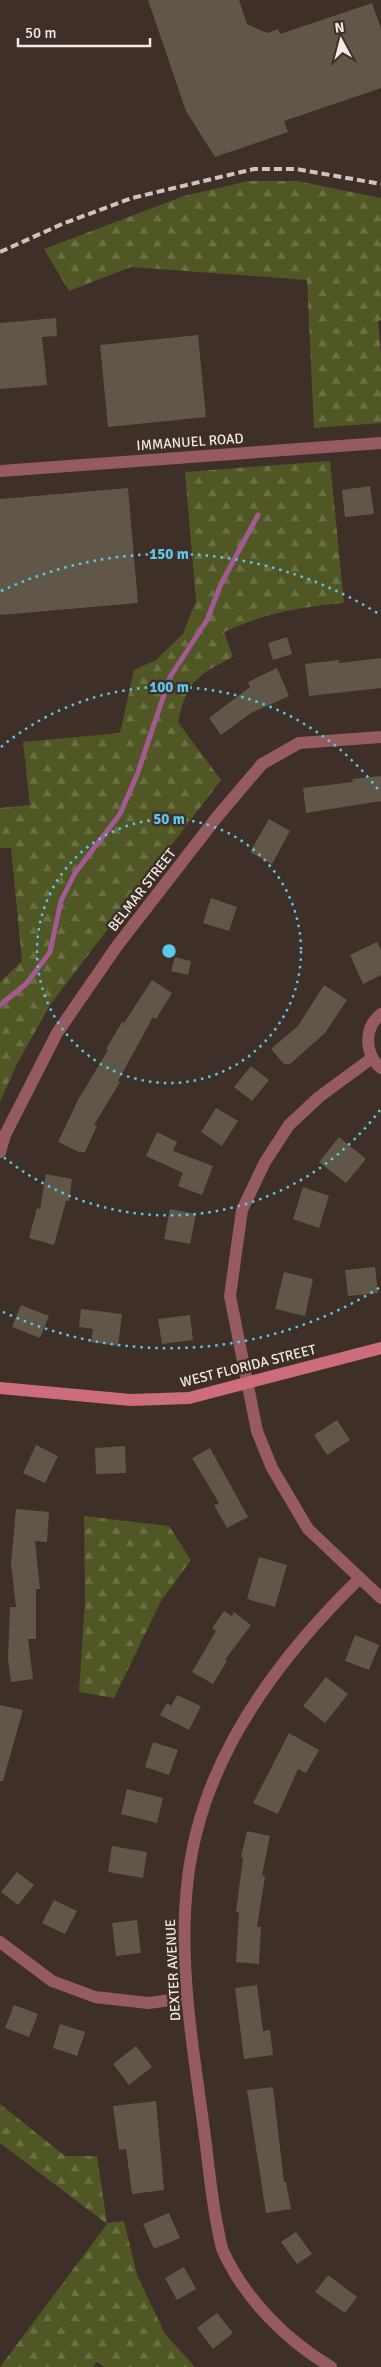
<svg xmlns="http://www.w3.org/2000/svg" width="381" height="2367" font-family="Signika,sans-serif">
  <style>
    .forest { fill: url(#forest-firs) }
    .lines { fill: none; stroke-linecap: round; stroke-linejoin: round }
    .stream { stroke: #a35a91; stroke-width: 5 }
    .building { fill: #605748 }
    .street { stroke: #965a61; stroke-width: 12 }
    .secondary { stroke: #cd6d7b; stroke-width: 12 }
    .rail { stroke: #cec3bd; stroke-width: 4; stroke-dasharray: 8 4; stroke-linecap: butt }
    .ring { fill: none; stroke: #5cc7e7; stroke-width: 2.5; stroke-dasharray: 2.5 5 }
    .labels { text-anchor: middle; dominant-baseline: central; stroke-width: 5; stroke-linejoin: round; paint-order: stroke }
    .street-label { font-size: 14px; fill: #f4eae5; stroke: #3e2f28 }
    .centre { fill: #5cc7e7; stroke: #3e2f28; stroke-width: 2.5 }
    .ring-label { font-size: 15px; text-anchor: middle; font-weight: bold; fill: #5cc7e7; stroke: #3e2f28; stroke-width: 5; stroke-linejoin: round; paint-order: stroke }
  </style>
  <defs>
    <pattern id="forest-firs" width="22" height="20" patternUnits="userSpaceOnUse" patternTransform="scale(1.25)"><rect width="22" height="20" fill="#505724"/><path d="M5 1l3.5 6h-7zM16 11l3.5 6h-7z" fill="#6a6f44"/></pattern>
  </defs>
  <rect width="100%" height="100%" fill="#3e2f28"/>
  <!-- forest -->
  <g class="forest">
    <path d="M 248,181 L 297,181 L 381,198 L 381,320 L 378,321 L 381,354 L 381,423 L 314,428 L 307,280 L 131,267 L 69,291 L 44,249 L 184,196 Z"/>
    <path d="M 330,461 L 344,603 C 295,608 269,612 224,632 L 233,657 C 197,675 187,681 178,722 L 221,780 L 50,1005 L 17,1064 L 0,1102 L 0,982 L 22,961 L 11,848 L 0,848 L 0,808 L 30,805 L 23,742 L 120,733 L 134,670 L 156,660 L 183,634 L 196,601 L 185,472 Z"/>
    <path d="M 84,1516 L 169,1526 L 191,1560 L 161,1601 L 114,1698 L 79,1692 L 85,1601 Z"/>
    <path d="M 0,2104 L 65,2156 L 97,2156 L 107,2223 L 124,2221 L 137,2275 L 165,2334 L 195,2367 L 105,2367 L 97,2362 L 93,2367 L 0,2367 L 107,2224 L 0,2143 Z"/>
  </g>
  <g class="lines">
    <!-- stream -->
    <path class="stream" d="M 0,1005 L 26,984 L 50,952 L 61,901 L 75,873 L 120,814 L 137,775 L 170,677 L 207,620 L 221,584 L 258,515"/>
  </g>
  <!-- building -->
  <g class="building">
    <path d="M 148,0 L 239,0 L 247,24 L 267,33 L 278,29 L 280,34 L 372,3 L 381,29 L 381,88 L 284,121 L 288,132 L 215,157 L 186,111 Z"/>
    <path d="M 56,318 L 57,336 L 42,337 L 47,385 L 0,389 L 0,323 Z"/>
    <path d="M 198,335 L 206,417 L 108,427 L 100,345 Z"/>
    <path d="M 370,486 L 374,514 L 345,517 L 342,490 Z"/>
    <path d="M 128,488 L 138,603 L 0,615 L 0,499 Z"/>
    <path d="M 287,637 L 292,654 L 273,660 L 268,643 Z"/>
    <path d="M 381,658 L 381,688 L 309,696 L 305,664 L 339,660 L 339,663 Z"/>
    <path d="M 277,668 L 289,696 L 251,713 L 221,735 L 209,718 L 250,687 L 248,682 Z"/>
    <path d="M 381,776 L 381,801 L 306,813 L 303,788 L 353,782 L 352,779 Z"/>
    <path d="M 269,819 L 290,831 L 272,864 L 250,852 Z"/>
    <path d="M 211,898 L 237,907 L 229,931 L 203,923 Z"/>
    <path d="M 377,942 L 381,950 L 381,975 L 363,984 L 350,955 Z"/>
    <path d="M 175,957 L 191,961 L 188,975 L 171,971 Z"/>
    <path d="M 152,980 L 172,993 L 156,1019 L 153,1017 L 118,1081 L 120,1082 L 94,1125 L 97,1126 L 85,1152 L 79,1152 L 58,1142 L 78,1100 L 108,1050 L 106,1049 L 122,1022 L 124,1023 Z"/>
    <path d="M 324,985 L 347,1000 L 325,1033 L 290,1064 L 284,1064 L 271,1049 L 298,1026 Z"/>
    <path d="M 251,1066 L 269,1080 L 252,1101 L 234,1087 Z"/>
    <path d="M 216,1108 L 238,1121 L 222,1146 L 201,1132 Z"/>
    <path d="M 157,1132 L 177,1142 L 173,1151 L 213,1166 L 202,1195 L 178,1186 L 183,1173 L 146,1156 Z"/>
    <path d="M 339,1137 L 366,1159 L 346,1183 L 319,1162 Z"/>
    <path d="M 46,1174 L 72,1179 L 69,1201 L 66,1201 L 54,1245 L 29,1238 L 37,1208 L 40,1209 Z"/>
    <path d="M 303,1187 L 329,1196 L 319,1228 L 293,1219 Z"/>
    <path d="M 170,1209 L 196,1214 L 190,1244 L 164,1239 Z"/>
    <path d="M 375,1267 L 378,1293 L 348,1296 L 345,1270 Z"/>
    <path d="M 284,1272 L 313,1279 L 305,1316 L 275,1309 Z"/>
    <path d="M 21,1305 L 49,1316 L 40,1338 L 12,1327 Z"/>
    <path d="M 81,1309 L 122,1314 L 118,1346 L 91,1342 L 93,1329 L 79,1327 Z"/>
    <path d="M 190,1315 L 193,1340 L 162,1344 L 158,1319 Z"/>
    <path d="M 337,1420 L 350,1440 L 327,1455 L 314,1435 Z"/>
    <path d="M 36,1445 L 58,1456 L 45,1483 L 23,1473 Z"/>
    <path d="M 125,1446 L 126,1473 L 96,1474 L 95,1448 Z"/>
    <path d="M 210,1448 L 248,1517 L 227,1528 L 214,1505 L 219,1503 L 192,1458 Z"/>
    <path d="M 16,1509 L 49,1512 L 47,1542 L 35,1541 L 40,1589 L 36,1589 L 36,1639 L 28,1639 L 33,1679 L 11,1682 L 8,1659 L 10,1607 L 16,1607 L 11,1564 Z"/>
    <path d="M 259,1557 L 287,1565 L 275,1607 L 247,1599 Z"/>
    <path d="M 224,1611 L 232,1616 L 234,1612 L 251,1625 L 225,1660 L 227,1661 L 213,1684 L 192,1672 L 216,1631 L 212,1628 Z"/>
    <path d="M 355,1635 L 379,1645 L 369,1670 L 345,1661 Z"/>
    <path d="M 326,1677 L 348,1694 L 325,1723 L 303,1706 Z"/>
    <path d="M 177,1695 L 201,1706 L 189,1730 L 160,1715 L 167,1703 L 171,1706 Z"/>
    <path d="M 0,1705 L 23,1710 L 3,1781 L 0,1781 Z"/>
    <path d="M 289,1733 L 319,1750 L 306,1773 L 298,1769 L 278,1814 L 253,1803 Z"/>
    <path d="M 153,1742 L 178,1750 L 169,1775 L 145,1767 Z"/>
    <path d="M 127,1789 L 163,1798 L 157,1823 L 121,1814 Z"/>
    <path d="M 247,1831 L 270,1836 L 262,1875 L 265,1876 L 257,1927 L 261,1927 L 259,1964 L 236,1962 L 239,1912 L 236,1912 L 243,1858 L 241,1857 Z"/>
    <path d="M 112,1846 L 147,1852 L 143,1878 L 108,1872 Z"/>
    <path d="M 17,1872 L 34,1885 L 18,1905 L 1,1892 Z"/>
    <path d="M 54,1900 L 77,1911 L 65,1934 L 42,1923 Z"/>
    <path d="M 137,1920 L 141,1953 L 116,1956 L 112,1923 Z"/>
    <path d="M 257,1985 L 263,2031 L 270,2030 L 273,2055 L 244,2059 L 235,1988 Z"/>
    <path d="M 14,2005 L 38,2014 L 29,2037 L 5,2028 Z"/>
    <path d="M 60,2024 L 85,2032 L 77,2056 L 53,2048 Z"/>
    <path d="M 136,2046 L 152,2067 L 129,2085 L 113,2064 Z"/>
    <path d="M 273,2087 L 284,2182 L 286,2182 L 291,2209 L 266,2213 L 247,2090 Z"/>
    <path d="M 156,2101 L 164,2190 L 132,2194 L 126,2149 L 119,2150 L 113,2106 Z"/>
    <path d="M 169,2213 L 180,2238 L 154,2249 L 143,2224 Z"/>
    <path d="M 296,2232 L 312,2254 L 297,2264 L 281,2242 Z"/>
    <path d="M 184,2267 L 196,2289 L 177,2300 L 165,2278 Z"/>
    <path d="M 328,2275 L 357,2297 L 345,2313 L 315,2292 Z"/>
    <path d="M 217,2313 L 233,2333 L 213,2349 L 197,2328 Z"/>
  </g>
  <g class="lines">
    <!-- street -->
    <g class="street">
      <path d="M 0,471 L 381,443"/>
      <path d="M 381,1014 C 363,1028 365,1055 381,1068"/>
      <path d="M 372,1058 L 319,1097 L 289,1125 L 265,1162 L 242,1210 L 230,1296 L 257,1431 L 272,1468 L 308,1529 L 381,1598"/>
      <path d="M 0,1152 L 5,1135 L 57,1033 L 117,946 L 217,817 L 262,764 L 299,743 L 381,737"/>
      <path d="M 0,1942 L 52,1981 L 95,1997 L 148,2003 L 187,1998"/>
      <path d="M 331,2367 C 286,2340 245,2299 223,2251 C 220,2243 219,2233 217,2225 C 212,2198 209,2172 206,2145 C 193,2041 170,1933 197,1830 C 222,1733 289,1647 360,1578"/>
    </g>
    <!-- secondary -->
    <path class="secondary" d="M 0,1388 L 131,1400 L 189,1398 L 381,1348"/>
    <!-- rail -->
    <path class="rail" d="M 0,252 L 62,224 L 132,198 L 254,169 L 296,169 L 381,184"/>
  </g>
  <!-- distance rings -->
  <g class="ring">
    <circle cx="169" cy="951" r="132"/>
    <path d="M380 1110A264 264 0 0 1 1 1155M1 747A264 264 0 0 1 380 792"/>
    <path d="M379 1288A397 397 0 0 1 1 1311M1 591A397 397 0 0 1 379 614"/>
  </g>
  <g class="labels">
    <!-- street labels -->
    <g class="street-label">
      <text transform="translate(190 442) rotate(-4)">IMMANUEL ROAD</text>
      <text transform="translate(142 890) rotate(-52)">BELMAR STREET</text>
      <text transform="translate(248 1366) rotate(-14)">WEST FLORIDA STREET</text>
      <text transform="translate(173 1970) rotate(-93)">DEXTER AVENUE</text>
    </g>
  </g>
  <circle cx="169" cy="951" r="8" class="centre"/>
  <g class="ring-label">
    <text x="169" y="559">150 m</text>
    <text x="169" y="692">100 m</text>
    <text x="169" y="824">50 m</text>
  </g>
  <!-- north arrow -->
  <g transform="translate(341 40) rotate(353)" stroke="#3e2f28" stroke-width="4" paint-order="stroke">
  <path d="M0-4L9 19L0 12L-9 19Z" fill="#f4eae5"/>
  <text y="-8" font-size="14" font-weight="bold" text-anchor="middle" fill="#f4eae5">N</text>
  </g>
  <!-- scale -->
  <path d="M18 38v8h132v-8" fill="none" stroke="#f4eae5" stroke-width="2.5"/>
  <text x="25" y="38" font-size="15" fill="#f4eae5" stroke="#3e2f28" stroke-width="4" paint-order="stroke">50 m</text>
</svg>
